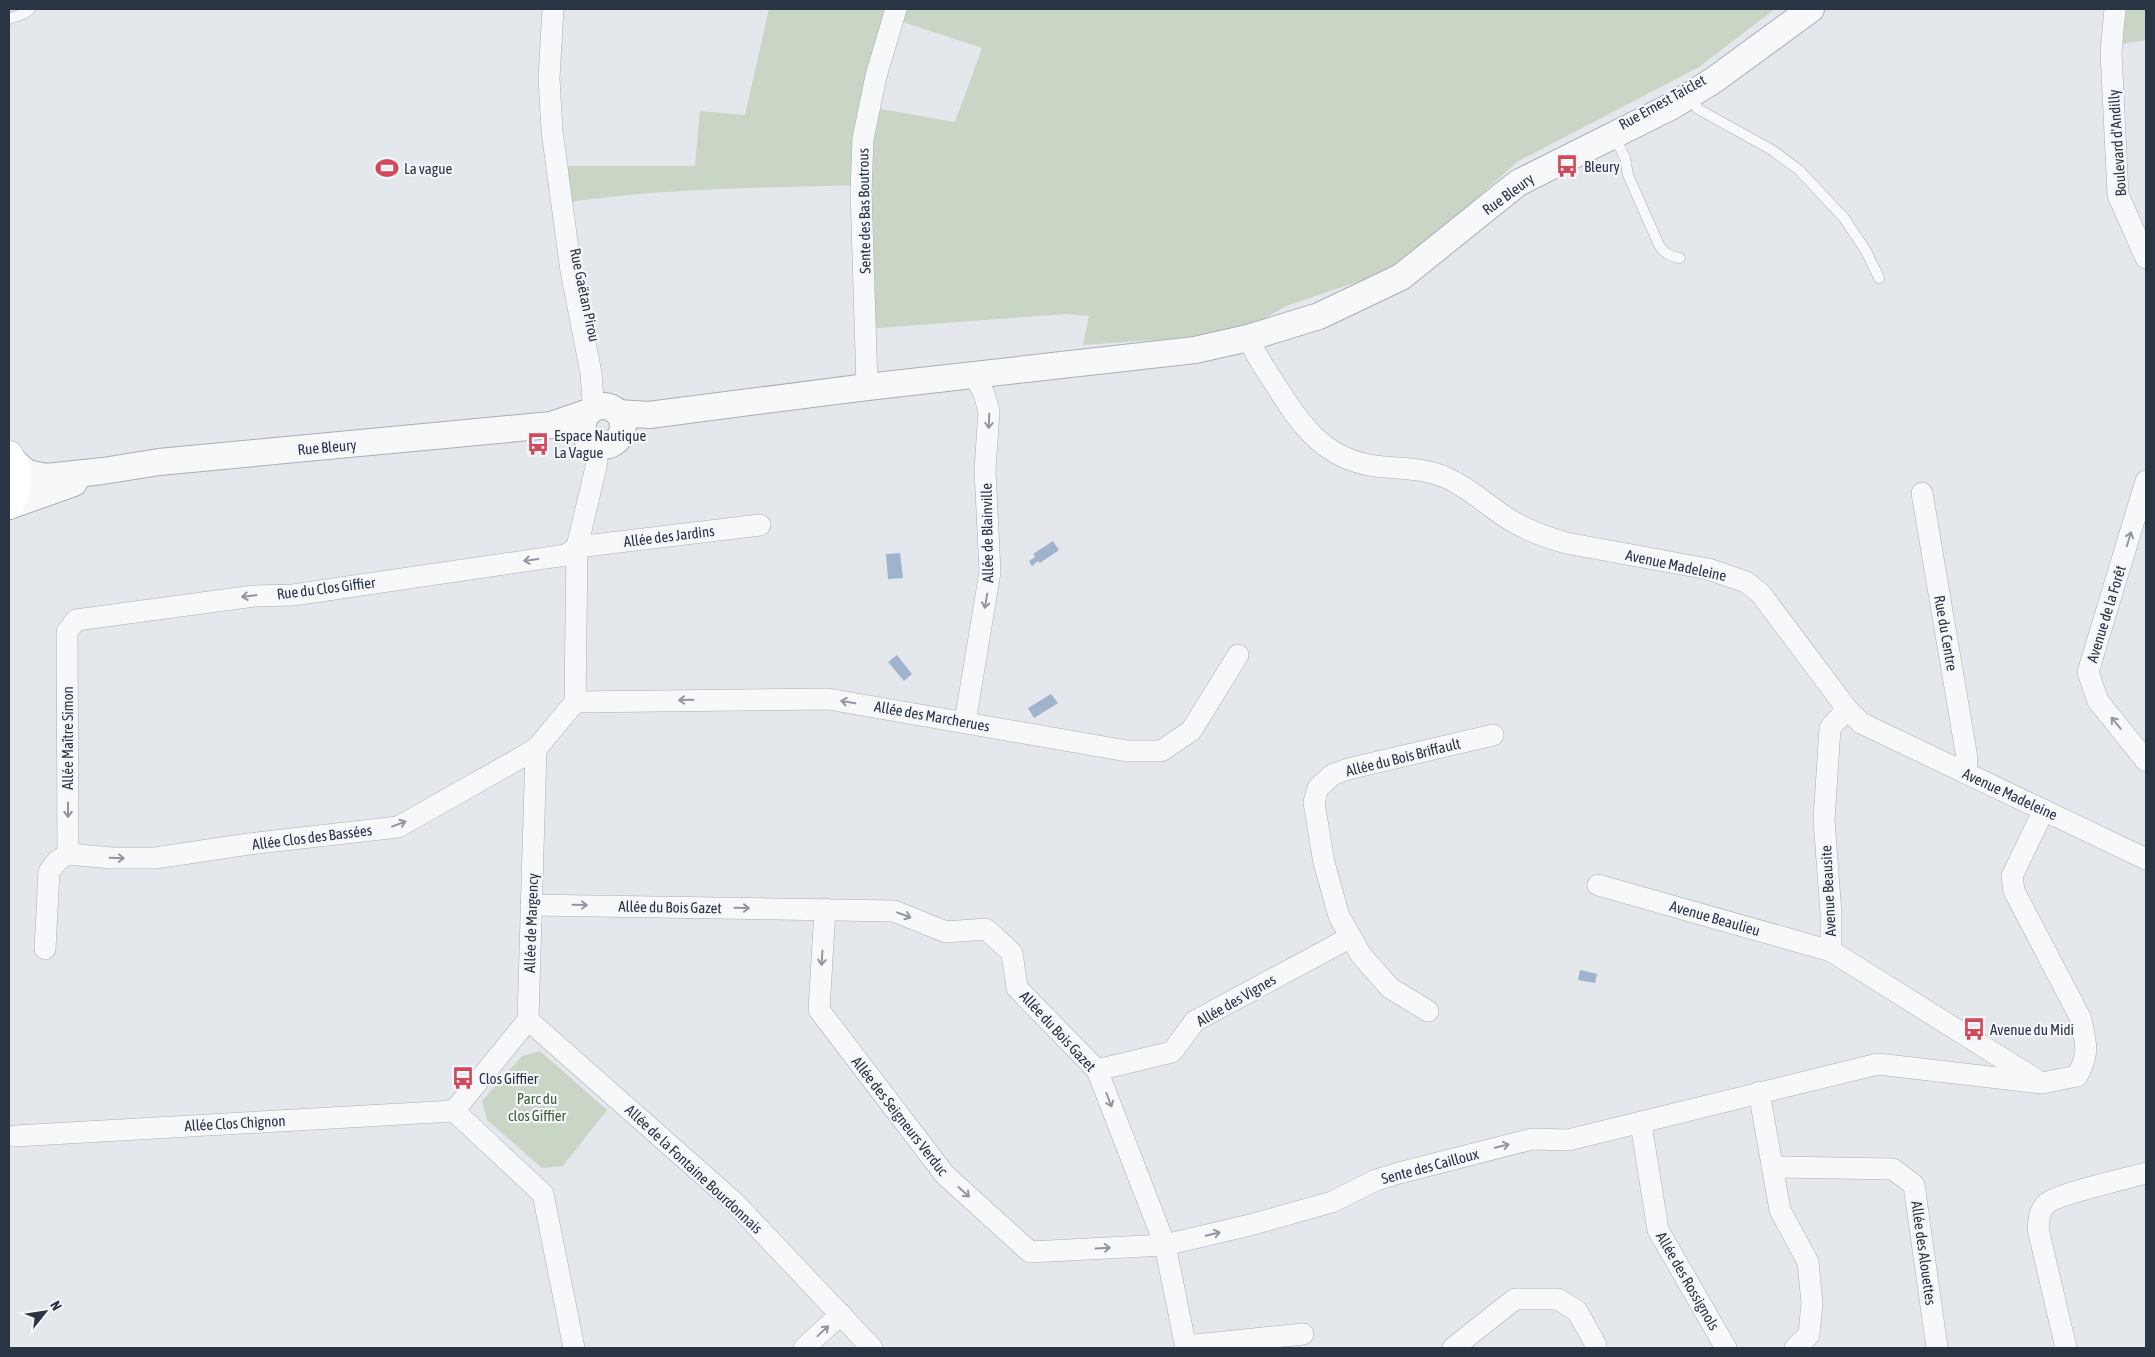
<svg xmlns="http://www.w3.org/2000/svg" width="2155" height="1357" font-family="'Asap Condensed',sans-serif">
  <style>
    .green { fill: #c9d6c5; fill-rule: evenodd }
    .water { fill: #9fb4cc }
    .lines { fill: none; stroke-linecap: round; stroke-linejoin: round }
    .service-casing { stroke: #a9aeb7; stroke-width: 11 }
    .minor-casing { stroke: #a9aeb7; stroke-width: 22 }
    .tertiary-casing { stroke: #a9aeb7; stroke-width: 28 }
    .primary-casing { stroke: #a3abb8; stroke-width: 29 }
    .service { stroke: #f7f8fa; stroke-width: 10 }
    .minor { stroke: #f7f8fa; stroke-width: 21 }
    .tertiary { stroke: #f7f8fa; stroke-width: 26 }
    .primary { stroke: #fff; stroke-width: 28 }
    .oneway { stroke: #9196a0 }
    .labels { text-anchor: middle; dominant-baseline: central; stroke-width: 4.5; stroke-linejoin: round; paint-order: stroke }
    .street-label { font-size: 15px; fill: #2b3445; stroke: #f4f6f9 }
    .poi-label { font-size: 15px; fill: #2b3445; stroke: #f4f6f9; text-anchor: start }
    .park-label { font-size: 15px; fill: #3f6138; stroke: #f4f6f9 }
  </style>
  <rect width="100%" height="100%" fill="#e4e7ec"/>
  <!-- green -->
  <g class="green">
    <path d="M 769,9 L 1775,9 L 1699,67 L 1517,162 L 1420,249 L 1389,271 L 1286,306 L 1239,334 L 1083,345 L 1089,316 L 1065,314 L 866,329 L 861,185 C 762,188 662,188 563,203 L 553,166 L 695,166 L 700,111 L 745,115 ZM 894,19 L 982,48 L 955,122 L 870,107 Z"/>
    <path d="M 2115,9 L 2146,9 L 2146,40 L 2112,46 Z"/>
    <path d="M 540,1051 L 607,1110 L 563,1166 L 542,1168 L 487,1120 L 482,1101 L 522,1056 Z"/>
  </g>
  <!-- water -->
  <g class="water">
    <path d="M 1053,541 L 1059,550 L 1040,563 L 1038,561 L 1032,566 L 1029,561 L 1035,557 L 1033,554 Z"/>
    <path d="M 900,553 L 903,578 L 888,579 L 886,554 Z"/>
    <path d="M 897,655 L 912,674 L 904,681 L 888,662 Z"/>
    <path d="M 1051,694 L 1058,703 L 1034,718 L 1028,708 Z"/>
    <path d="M 1580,970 L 1597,974 L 1595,983 L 1578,980 Z"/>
  </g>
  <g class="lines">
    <defs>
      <g id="service">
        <path d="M 9,19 L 25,13 L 30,9"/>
        <path d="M 1689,95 L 1698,109 L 1772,150 L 1799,170 L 1844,218 L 1866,251 L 1879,278"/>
        <path d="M 1614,135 L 1625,158 L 1628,175 L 1659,245 C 1665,254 1669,256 1680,258"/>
      </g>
      <g id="minor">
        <path d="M 553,9 L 549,78 L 552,131 L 571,271 L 591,373 L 593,401 L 592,410"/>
        <path d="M 2115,9 L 2111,52 L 2118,195 L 2146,258"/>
        <path d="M 1248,338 C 1255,354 1265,369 1275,384 C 1299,422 1321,456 1369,465 C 1396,470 1421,466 1447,478 C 1469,488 1487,505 1507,518 C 1525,530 1545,537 1566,543 L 1708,569 L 1746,582 L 1761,594 L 1847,709 L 1861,723 L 2146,859"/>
        <path d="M 867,387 L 861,191 L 863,139 L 876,76 L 896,9"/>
        <path d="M 2146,481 L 2088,672 L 2098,701 L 2146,761"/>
        <path d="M 1922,493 L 1967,758 L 1966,773"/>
        <path d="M 575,702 L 828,699 L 1127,751 L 1161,751 L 1191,731 L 1238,655"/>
        <path d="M 1847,709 L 1830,728 L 1824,820 L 1831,914 L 1831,951 L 2037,1080"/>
        <path d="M 965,722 L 990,572 L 985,470 L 989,411 L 984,394 L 975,376"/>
        <path d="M 68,854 L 67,632 L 76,620 L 254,596 L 293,595 L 566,555 L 577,547 L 760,525"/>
        <path d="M 68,854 L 112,858 L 155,858 L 249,844 L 398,827 L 536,749"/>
        <path d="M 1598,885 L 1831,951"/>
        <path d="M 531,905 L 894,911 L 946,932 L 986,929 L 1012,953 L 1017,988 L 1097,1070 L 1165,1245 L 1186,1348"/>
        <path d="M 825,909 L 819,1010 L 945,1175 L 1030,1252 L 1165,1245 L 1250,1225 L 1332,1202 L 1376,1180 L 1399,1173 L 1532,1139 L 1568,1140 L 1878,1064 L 2042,1083 L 2077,1076 C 2090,1053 2086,1044 2081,1019 L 2014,891 L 2012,876 L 2044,810"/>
        <path d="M 45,949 L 49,872 L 57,861 L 68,854"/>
        <path d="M 1428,1011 L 1390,988 L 1361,955 L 1339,916 L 1324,863 L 1314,802 L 1318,788 L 1332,775 L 1348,769 L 1493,735"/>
        <path d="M 528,1020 L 734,1202 L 872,1348"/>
        <path d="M 1097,1070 L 1172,1052 L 1195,1021 L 1351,937"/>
        <path d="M 1759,1092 L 1780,1210 L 1808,1262 L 1812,1303 L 1809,1335 L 1795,1348"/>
        <path d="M 1641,1124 L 1658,1230 L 1726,1348"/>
        <path d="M 15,1136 L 454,1111"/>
        <path d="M 1772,1167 L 1893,1169 L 1914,1185 L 1937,1348"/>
        <path d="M 1186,1346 L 1303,1334"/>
        <path d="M 574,1348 L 543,1194 L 454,1111 L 528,1020 L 536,749 L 575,702 L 577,547 L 596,467 L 598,446"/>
        <path d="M 804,1348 L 841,1314"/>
        <path d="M 1453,1348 L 1515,1299 L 1558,1299 L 1577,1311 L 1596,1345 L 1596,1348"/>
        <path d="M 2066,1348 L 2038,1229 C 2039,1219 2039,1212 2046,1204 C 2056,1194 2129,1178 2146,1173"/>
      </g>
      <g id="tertiary">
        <circle cx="603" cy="426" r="20"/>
        <path d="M 618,413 L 649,415 L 867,387 L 1195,350 L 1248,338 L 1319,316 L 1401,277 L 1518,183 L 1674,105 L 1714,80 L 1811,9"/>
        <path d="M 12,460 L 27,473 L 46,477 L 103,471 L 159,462 L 551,425 L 589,412"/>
        <path d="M 9,506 L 74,483"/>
      </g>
      <path id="primary" d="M 9,455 C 19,470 20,490 9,505"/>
    </defs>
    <!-- service casing -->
    <use href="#service" class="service-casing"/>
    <!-- minor casing -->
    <use href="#minor" class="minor-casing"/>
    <!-- tertiary casing -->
    <use href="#tertiary" class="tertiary-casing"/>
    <!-- primary casing -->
    <use href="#primary" class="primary-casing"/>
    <!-- service -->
    <use href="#service" class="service"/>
    <!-- minor -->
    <use href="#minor" class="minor"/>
    <!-- tertiary -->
    <use href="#tertiary" class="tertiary"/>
    <!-- primary -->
    <use href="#primary" class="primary"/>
  </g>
  <!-- one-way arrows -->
  <defs><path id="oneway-shaft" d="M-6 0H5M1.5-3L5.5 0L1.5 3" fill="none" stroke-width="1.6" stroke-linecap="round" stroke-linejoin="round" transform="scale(1.25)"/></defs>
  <g class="oneway">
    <use href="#oneway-shaft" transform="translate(989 421) rotate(92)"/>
    <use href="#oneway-shaft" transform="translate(2129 539) rotate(-73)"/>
    <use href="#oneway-shaft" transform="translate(531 560) rotate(172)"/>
    <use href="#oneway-shaft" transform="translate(249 596) rotate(173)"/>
    <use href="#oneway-shaft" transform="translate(986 601) rotate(100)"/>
    <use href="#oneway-shaft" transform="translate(686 700) rotate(179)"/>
    <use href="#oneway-shaft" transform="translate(848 702) rotate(-170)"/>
    <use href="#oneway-shaft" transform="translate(2116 723) rotate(-129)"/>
    <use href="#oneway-shaft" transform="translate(68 810) rotate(90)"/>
    <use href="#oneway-shaft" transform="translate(399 824) rotate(-21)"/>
    <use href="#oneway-shaft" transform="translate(117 858) rotate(2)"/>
    <use href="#oneway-shaft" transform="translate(580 905) rotate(1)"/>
    <use href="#oneway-shaft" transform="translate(742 908) rotate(1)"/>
    <use href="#oneway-shaft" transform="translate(904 915) rotate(21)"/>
    <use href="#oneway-shaft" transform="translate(822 958) rotate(93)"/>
    <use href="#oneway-shaft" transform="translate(1109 1100) rotate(69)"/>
    <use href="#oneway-shaft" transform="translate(1502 1146) rotate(-14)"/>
    <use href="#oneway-shaft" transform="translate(964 1192) rotate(42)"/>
    <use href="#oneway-shaft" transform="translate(1213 1234) rotate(-14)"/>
    <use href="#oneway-shaft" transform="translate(1103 1248) rotate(-3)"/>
    <use href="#oneway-shaft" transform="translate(823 1331) rotate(-43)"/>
  </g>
  <!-- icons -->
  <defs>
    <symbol id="bus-bare" viewBox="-9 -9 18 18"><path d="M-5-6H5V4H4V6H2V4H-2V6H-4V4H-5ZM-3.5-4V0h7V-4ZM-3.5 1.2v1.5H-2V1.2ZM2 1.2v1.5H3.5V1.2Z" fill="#d1495b" stroke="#f4f6f9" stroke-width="2.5" paint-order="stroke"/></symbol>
    <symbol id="stadium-bare" viewBox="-9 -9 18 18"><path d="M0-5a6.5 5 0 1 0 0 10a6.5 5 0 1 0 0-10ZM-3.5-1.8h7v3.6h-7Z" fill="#d1495b" stroke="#f4f6f9" stroke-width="2.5" paint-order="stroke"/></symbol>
  </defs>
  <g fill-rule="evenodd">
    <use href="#bus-bare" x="1551" y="150" width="32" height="32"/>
    <use href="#stadium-bare" x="371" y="152" width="32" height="32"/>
    <use href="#bus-bare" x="522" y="428" width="32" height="32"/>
    <use href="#bus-bare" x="1958" y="1013" width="32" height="32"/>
    <use href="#bus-bare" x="447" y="1062" width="32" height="32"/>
  </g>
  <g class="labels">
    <!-- street labels -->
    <g class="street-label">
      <text transform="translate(1662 102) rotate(-29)">Rue Ernest Taiclet</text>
      <text transform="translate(2117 143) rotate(-94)">Boulevard d'Andilly</text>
      <text transform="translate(1508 194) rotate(-36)">Rue Bleury</text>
      <text transform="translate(864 211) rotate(-91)">Sente des Bas Boutrous</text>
      <text transform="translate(585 295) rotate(78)">Rue Gaëtan Pirou</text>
      <text transform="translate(327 447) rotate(-5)">Rue Bleury</text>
      <text transform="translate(987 533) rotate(-91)">Allée de Blainville</text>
      <text transform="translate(669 536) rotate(-7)">Allée des Jardins</text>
      <text transform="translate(1676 565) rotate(12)">Avenue Madeleine</text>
      <text transform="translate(326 588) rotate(-7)">Rue du Clos Giffier</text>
      <text transform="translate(2106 614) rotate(-73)">Avenue de la Forêt</text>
      <text transform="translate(1946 633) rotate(80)">Rue du Centre</text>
      <text transform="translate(932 716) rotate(10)">Allée des Marcherues</text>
      <text transform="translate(67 738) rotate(-90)">Allée Maître Simon</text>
      <text transform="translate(1403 757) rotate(-14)">Allée du Bois Briffault</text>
      <text transform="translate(2010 794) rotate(25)">Avenue Madeleine</text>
      <text transform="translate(312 837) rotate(-7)">Allée Clos des Bassées</text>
      <text transform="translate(1828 891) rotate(-93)">Avenue Beausite</text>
      <text transform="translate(670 907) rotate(1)">Allée du Bois Gazet</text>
      <text transform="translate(1715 918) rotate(16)">Avenue Beaulieu</text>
      <text transform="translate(531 923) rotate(-88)">Allée de Margency</text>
      <text transform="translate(1236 1000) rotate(-30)">Allée des Vignes</text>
      <text transform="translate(1058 1031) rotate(47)">Allée du Bois Gazet</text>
      <text transform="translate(900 1116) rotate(52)">Allée des Seigneurs Verduc</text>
      <text transform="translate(235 1123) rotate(-3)">Allée Clos Chignon</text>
      <text transform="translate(1430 1166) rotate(-15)">Sente des Cailloux</text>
      <text transform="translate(694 1169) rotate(43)">Allée de la Fontaine Bourdonnais</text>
      <text transform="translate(1924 1253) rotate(82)">Allée des Alouettes</text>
      <text transform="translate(1688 1281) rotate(60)">Allée des Rossignols</text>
    </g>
    <!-- poi labels -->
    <g class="poi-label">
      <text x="1584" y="166">Bleury</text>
      <text x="404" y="168">La vague</text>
      <text x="554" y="435">Espace Nautique<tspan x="554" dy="17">La Vague</tspan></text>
      <text x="1990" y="1029">Avenue du Midi</text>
      <text x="479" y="1078">Clos Giffier</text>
    </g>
    <!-- park labels -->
    <g class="park-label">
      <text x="537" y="1098">Parc du<tspan x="537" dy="17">clos Giffier</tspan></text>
    </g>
  </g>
  <!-- border -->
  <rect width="2155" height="1357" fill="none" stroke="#2b3445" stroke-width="20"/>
  <!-- north arrow -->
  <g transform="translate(45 1312) rotate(60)" stroke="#f4f6f9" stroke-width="4" paint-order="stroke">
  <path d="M0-4L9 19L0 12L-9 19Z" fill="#2b3445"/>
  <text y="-8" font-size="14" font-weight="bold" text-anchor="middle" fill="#2b3445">N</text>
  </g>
</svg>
